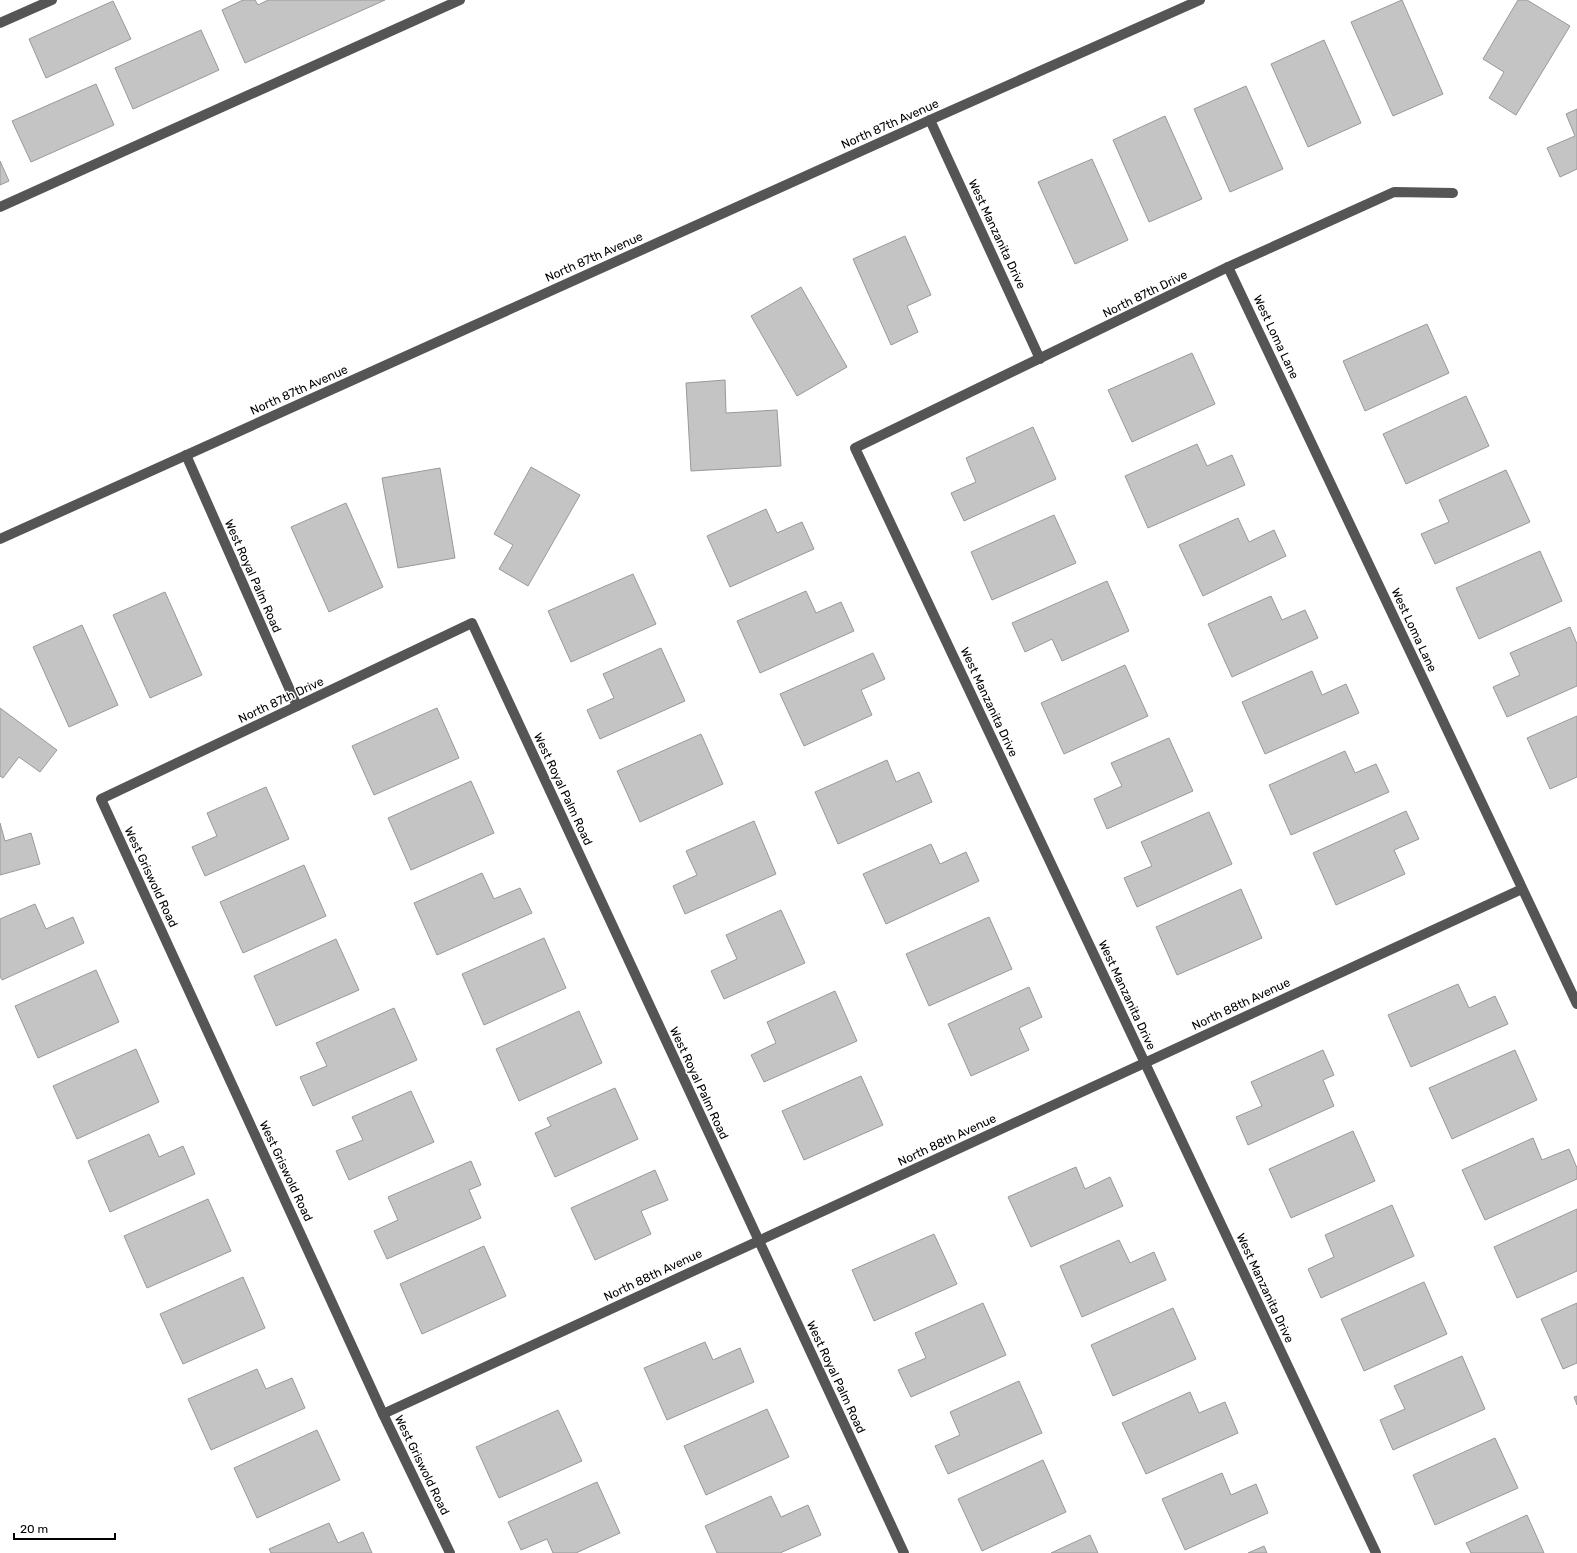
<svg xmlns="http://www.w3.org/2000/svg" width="1577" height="1553" font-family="Rubik,sans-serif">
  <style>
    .building { fill: #c4c4c4; stroke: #999 }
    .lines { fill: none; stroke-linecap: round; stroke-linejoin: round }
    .minor { stroke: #555; stroke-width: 10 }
    .labels { text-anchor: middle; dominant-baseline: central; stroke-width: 3; stroke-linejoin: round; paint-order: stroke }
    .street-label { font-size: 12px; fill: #000; stroke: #fff }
  </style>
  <rect width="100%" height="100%" fill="#fff"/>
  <!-- building -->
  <g class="building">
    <path d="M 243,0 L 255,0 L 258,5 L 268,0 L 385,0 L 245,63 L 222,10 Z"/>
    <path d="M 1402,0 L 1443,94 L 1393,116 L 1351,22 Z"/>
    <path d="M 1518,0 L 1527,0 L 1570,26 L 1516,115 L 1489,98 L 1504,72 L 1483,59 Z"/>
    <path d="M 113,1 L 131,39 L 46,78 L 29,39 Z"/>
    <path d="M 201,30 L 219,70 L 133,109 L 115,68 Z"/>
    <path d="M 1324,40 L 1361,123 L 1308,147 L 1271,64 Z"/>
    <path d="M 96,84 L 114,125 L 31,162 L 12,121 Z"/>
    <path d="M 1246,86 L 1283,169 L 1230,192 L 1194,109 Z"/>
    <path d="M 1577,109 L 1577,169 L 1560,177 L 1547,148 L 1575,136 L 1566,114 Z"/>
    <path d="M 1165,116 L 1202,199 L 1149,222 L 1113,140 Z"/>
    <path d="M 1092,159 L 1128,240 L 1075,264 L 1038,182 Z"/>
    <path d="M 0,161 L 9,181 L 0,185 Z"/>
    <path d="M 905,236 L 931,295 L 907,306 L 918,332 L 891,345 L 853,259 Z"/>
    <path d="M 801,287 L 847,367 L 797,396 L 751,316 Z"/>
    <path d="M 1427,324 L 1449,373 L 1365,411 L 1343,361 Z"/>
    <path d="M 1192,353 L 1215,404 L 1132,442 L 1108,390 Z"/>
    <path d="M 725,380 L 726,413 L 777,410 L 781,466 L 691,471 L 686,383 Z"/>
    <path d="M 1466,396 L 1489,446 L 1406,484 L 1383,434 Z"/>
    <path d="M 1033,427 L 1056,479 L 964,521 L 951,493 L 976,482 L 966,458 Z"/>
    <path d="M 1197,444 L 1207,466 L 1232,455 L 1245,485 L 1148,528 L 1125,476 Z"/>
    <path d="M 531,467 L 580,495 L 528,586 L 499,569 L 513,545 L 494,534 Z"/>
    <path d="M 440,468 L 455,558 L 398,568 L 382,478 Z"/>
    <path d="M 1506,470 L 1530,522 L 1435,564 L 1421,534 L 1449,522 L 1439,500 Z"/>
    <path d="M 346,503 L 383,587 L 329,612 L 291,527 Z"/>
    <path d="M 766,509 L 777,533 L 802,522 L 814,549 L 730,587 L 707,536 Z"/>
    <path d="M 1054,515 L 1076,563 L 992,600 L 971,552 Z"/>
    <path d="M 1238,518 L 1249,542 L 1274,530 L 1286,556 L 1203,596 L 1179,545 Z"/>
    <path d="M 1540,551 L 1562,601 L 1479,639 L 1456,588 Z"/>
    <path d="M 633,574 L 656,624 L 571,662 L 548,611 Z"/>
    <path d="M 1107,581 L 1129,631 L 1062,661 L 1052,639 L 1025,652 L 1012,623 Z"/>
    <path d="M 806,591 L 816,613 L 841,602 L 854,631 L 760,673 L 737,621 Z"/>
    <path d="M 165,592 L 202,675 L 150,698 L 113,615 Z"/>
    <path d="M 1271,596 L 1282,620 L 1305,610 L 1318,638 L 1232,677 L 1208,624 Z"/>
    <path d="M 82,625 L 118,705 L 69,727 L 33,647 Z"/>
    <path d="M 1570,627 L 1577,644 L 1577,686 L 1507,717 L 1493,687 L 1520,675 L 1510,653 Z"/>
    <path d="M 661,648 L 685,701 L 600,739 L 587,710 L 614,698 L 603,674 Z"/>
    <path d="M 873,653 L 885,679 L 861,690 L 872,715 L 804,746 L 780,694 Z"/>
    <path d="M 1125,665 L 1148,716 L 1064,754 L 1041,703 Z"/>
    <path d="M 1312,671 L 1322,695 L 1346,684 L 1359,713 L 1265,754 L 1242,702 Z"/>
    <path d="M 0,708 L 57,750 L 40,772 L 19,757 L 3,778 L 0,776 Z"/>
    <path d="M 437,708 L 459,758 L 374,795 L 352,746 Z"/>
    <path d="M 1577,716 L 1577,777 L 1550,789 L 1527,738 Z"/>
    <path d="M 701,734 L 723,784 L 640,822 L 617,771 Z"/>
    <path d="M 1169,738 L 1193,791 L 1107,829 L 1094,799 L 1122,786 L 1111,763 Z"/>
    <path d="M 1345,751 L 1355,773 L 1376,764 L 1389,792 L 1291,835 L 1269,785 Z"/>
    <path d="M 887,760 L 896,782 L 919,772 L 932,802 L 838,844 L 815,792 Z"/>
    <path d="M 471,781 L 494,833 L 411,870 L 388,818 Z"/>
    <path d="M 266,787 L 289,839 L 205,876 L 192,847 L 217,836 L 207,813 Z"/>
    <path d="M 1406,811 L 1419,839 L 1394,850 L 1405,874 L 1336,905 L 1313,853 Z"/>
    <path d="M 1209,812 L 1232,864 L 1137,907 L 1124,878 L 1152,866 L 1141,842 Z"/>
    <path d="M 754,821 L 776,874 L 685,914 L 673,886 L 697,875 L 686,851 Z"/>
    <path d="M 0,823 L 5,841 L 31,833 L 40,864 L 0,875 Z"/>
    <path d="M 931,844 L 940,864 L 966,852 L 979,881 L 886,924 L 863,874 Z"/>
    <path d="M 304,865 L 326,916 L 243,953 L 220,902 Z"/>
    <path d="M 482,873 L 494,899 L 520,888 L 532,913 L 437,955 L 414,903 Z"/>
    <path d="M 1241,889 L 1262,938 L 1177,975 L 1156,927 Z"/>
    <path d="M 35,904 L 46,929 L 73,917 L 84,943 L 2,980 L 0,976 L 0,919 Z"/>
    <path d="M 781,910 L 805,963 L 724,999 L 711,971 L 737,959 L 726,935 Z"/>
    <path d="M 989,917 L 1012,969 L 929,1006 L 906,954 Z"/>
    <path d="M 544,938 L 566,988 L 484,1025 L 462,974 Z"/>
    <path d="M 336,939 L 359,990 L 276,1026 L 254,976 Z"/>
    <path d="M 96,970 L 119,1022 L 38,1058 L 15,1006 Z"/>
    <path d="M 1458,984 L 1469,1008 L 1495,996 L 1508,1024 L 1411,1067 L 1388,1015 Z"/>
    <path d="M 1029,987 L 1042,1017 L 1019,1028 L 1029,1050 L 971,1076 L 948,1024 Z"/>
    <path d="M 835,991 L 857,1041 L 764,1082 L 751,1055 L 776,1043 L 767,1022 Z"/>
    <path d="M 394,1008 L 417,1060 L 313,1106 L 300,1077 L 327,1066 L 316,1043 Z"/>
    <path d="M 579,1011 L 602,1063 L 519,1101 L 496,1049 Z"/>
    <path d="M 136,1049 L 159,1102 L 77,1139 L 53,1086 Z"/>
    <path d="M 1323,1050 L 1334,1075 L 1323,1080 L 1334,1106 L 1248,1145 L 1236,1117 L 1262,1106 L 1251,1082 Z"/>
    <path d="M 1515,1050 L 1537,1100 L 1452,1139 L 1429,1088 Z"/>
    <path d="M 861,1076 L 883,1125 L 804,1160 L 782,1111 Z"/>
    <path d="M 615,1088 L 638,1139 L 555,1177 L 535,1133 L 551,1126 L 547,1118 Z"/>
    <path d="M 411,1091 L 434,1142 L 349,1180 L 336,1151 L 363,1140 L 352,1117 Z"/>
    <path d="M 1353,1131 L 1375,1181 L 1291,1218 L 1269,1169 Z"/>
    <path d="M 149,1134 L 159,1157 L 183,1146 L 195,1174 L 110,1212 L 88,1161 Z"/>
    <path d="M 1533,1138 L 1542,1160 L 1569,1149 L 1577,1168 L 1577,1179 L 1485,1220 L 1462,1170 Z"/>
    <path d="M 471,1161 L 481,1185 L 469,1190 L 481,1218 L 387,1259 L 374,1231 L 398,1220 L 388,1197 Z"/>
    <path d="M 1076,1167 L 1085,1189 L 1110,1177 L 1123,1206 L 1031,1247 L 1008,1197 Z"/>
    <path d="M 655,1170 L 668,1200 L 641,1211 L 651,1234 L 595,1260 L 571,1208 Z"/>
    <path d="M 208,1199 L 231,1251 L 147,1288 L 124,1236 Z"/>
    <path d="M 1392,1205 L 1414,1256 L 1321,1298 L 1308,1269 L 1334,1257 L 1325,1235 Z"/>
    <path d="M 1577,1209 L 1577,1271 L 1517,1298 L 1494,1247 Z"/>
    <path d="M 934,1234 L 957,1284 L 874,1321 L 852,1270 Z"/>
    <path d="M 1119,1240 L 1130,1263 L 1154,1252 L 1166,1280 L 1082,1317 L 1060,1266 Z"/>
    <path d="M 484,1246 L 506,1296 L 422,1334 L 400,1284 Z"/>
    <path d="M 243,1277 L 265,1328 L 183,1364 L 160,1314 Z"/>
    <path d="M 1424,1282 L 1447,1334 L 1364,1371 L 1341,1319 Z"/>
    <path d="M 983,1303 L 1006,1355 L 911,1397 L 898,1370 L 926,1358 L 915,1333 Z"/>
    <path d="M 1577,1303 L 1577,1363 L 1563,1369 L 1541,1319 Z"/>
    <path d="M 1173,1308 L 1196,1359 L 1113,1396 L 1091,1345 Z"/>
    <path d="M 705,1342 L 713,1360 L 740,1348 L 754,1382 L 667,1420 L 644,1368 Z"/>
    <path d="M 1462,1356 L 1485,1409 L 1393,1450 L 1380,1420 L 1405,1409 L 1394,1386 Z"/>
    <path d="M 257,1369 L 266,1389 L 292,1378 L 305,1408 L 211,1450 L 188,1399 Z"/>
    <path d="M 1019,1381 L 1042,1433 L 948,1474 L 935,1446 L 960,1435 L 950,1412 Z"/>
    <path d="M 1190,1392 L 1199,1413 L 1225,1402 L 1238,1433 L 1146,1474 L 1122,1423 Z"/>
    <path d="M 1577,1396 L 1577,1405 L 1574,1397 Z"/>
    <path d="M 767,1409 L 789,1457 L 706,1495 L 684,1446 Z"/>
    <path d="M 558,1410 L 582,1461 L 499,1498 L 476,1447 Z"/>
    <path d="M 317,1430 L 340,1480 L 257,1518 L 234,1468 Z"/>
    <path d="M 1495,1438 L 1518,1488 L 1435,1525 L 1413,1475 Z"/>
    <path d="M 1043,1460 L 1066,1512 L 982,1551 L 958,1499 Z"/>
    <path d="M 1222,1473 L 1231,1495 L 1256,1484 L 1268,1513 L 1185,1550 L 1162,1499 Z"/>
    <path d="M 597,1482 L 620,1533 L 576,1553 L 553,1553 L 547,1539 L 521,1550 L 508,1522 Z"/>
    <path d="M 771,1496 L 781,1517 L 808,1505 L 821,1535 L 780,1553 L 717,1553 L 705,1526 Z"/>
    <path d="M 1527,1515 L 1544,1553 L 1471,1553 L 1466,1543 Z"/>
    <path d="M 329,1523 L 338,1543 L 363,1532 L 372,1553 L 271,1553 L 269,1549 Z"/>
    <path d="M 1090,1535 L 1098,1553 L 1051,1553 Z"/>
    <path d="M 1264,1546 L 1267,1553 L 1248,1553 Z"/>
  </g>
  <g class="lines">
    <!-- minor -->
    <g class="minor">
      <path d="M 0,23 L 52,0"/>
      <path d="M 930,120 L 1040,359"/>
      <path d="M 0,207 L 460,0"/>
      <path d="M 1228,267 L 1577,1004"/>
      <path d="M 186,455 L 297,706"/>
      <path d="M 0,539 L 930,120 L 1200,0"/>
      <path d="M 383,1414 L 1522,889"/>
      <path d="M 450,1553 L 383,1414 L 101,799 L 472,623 L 904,1553"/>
      <path d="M 1376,1553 L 855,448 L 1228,267 L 1394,192 L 1453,193"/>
    </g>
  </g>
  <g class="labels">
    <!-- street labels -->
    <g class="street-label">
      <text transform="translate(890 124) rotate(-24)">North 87th Avenue</text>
      <text transform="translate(997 234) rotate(65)">West Manzanita Drive</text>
      <text transform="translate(594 257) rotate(-24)">North 87th Avenue</text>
      <text transform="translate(1145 294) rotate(-26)">North 87th Drive</text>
      <text transform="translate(1276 337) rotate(65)">West Loma Lane</text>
      <text transform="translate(299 390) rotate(-24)">North 87th Avenue</text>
      <text transform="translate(253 576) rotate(66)">West Royal Palm Road</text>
      <text transform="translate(1414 630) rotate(65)">West Loma Lane</text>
      <text transform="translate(281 700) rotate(-25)">North 87th Drive</text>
      <text transform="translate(989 702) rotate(65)">West Manzanita Drive</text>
      <text transform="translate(563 789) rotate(65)">West Royal Palm Road</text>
      <text transform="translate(151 877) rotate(65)">West Griswold Road</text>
      <text transform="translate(1127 995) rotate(65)">West Manzanita Drive</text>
      <text transform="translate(1241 1004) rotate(-25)">North 88th Avenue</text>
      <text transform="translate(699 1083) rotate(65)">West Royal Palm Road</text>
      <text transform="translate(947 1140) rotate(-25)">North 88th Avenue</text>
      <text transform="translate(286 1171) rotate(65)">West Griswold Road</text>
      <text transform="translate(653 1275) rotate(-25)">North 88th Avenue</text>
      <text transform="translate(1265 1288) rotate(65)">West Manzanita Drive</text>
      <text transform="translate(836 1377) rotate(65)">West Royal Palm Road</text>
      <text transform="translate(422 1465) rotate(64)">West Griswold Road</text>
    </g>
  </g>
  <!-- scale -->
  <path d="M14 1533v6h101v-6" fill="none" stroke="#000000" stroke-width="2"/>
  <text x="20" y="1533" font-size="12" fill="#000000" stroke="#ffffff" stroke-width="3" paint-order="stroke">20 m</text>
</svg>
